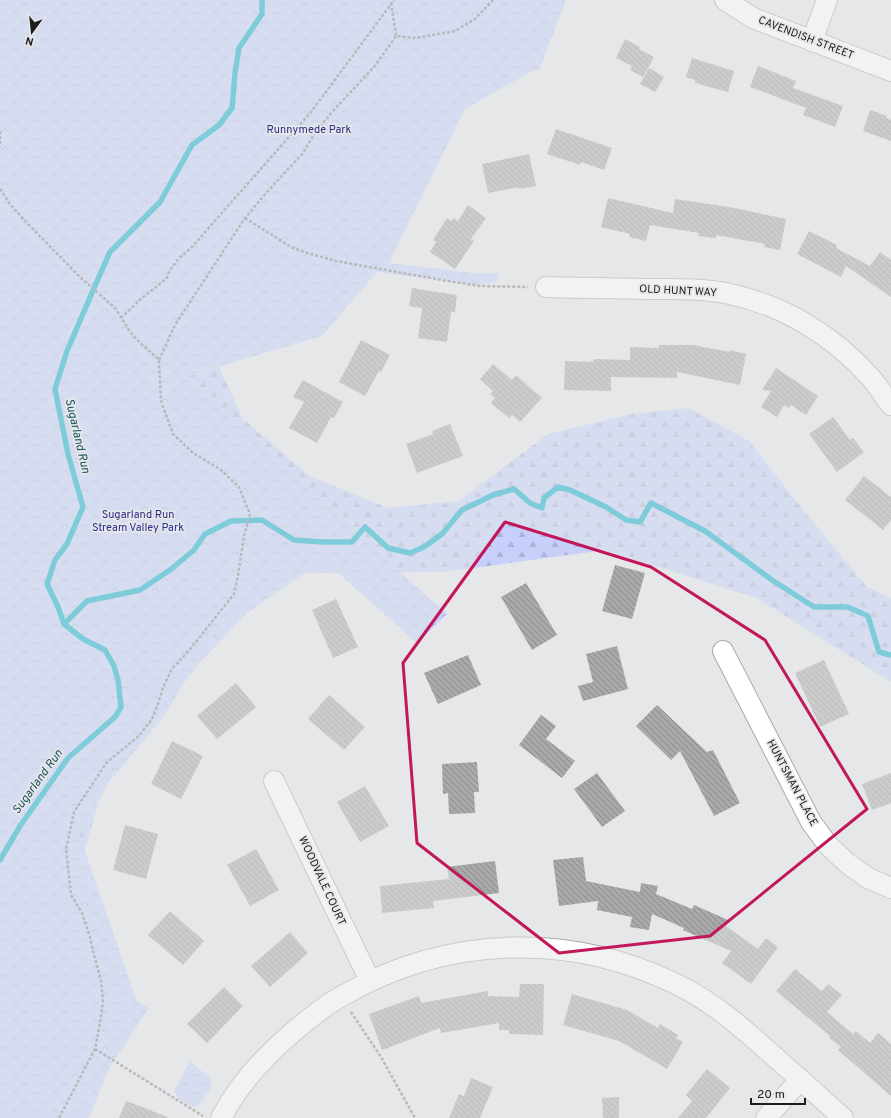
<svg xmlns="http://www.w3.org/2000/svg" width="891" height="1118" font-family="Overpass,sans-serif">
  <style>
    .forest { fill: url(#forest-firs) }
    .park { fill: url(#park-crowns) }
    .lines { fill: none; stroke-linecap: round; stroke-linejoin: round }
    .stream { stroke: #02acca; stroke-width: 5.5 }
    .building { fill: url(#building-back-hatch) }
    .street-casing { stroke: #a9a9aa; stroke-width: 22 }
    .path { stroke: #808182; stroke-width: 2.5; stroke-dasharray: 3 2; stroke-linecap: butt }
    .street { stroke: #fff; stroke-width: 20 }
    .marked { fill: none; stroke: #c2185b; stroke-width: 3; stroke-linejoin: round }
    .labels { text-anchor: middle; dominant-baseline: central; stroke-width: 3.5; stroke-linejoin: round; paint-order: stroke }
    .street-label { font-size: 11px; fill: #1c1c1d; stroke: #e6e7e8 }
    .park-label { font-size: 11px; fill: #2b2d8b; stroke: #e6e7e8 }
    .water-label { font-size: 12px; font-style: italic; fill: #1b535f; stroke: #e6e7e8 }
  </style>
  <defs>
    <pattern id="forest-firs" width="22" height="20" patternUnits="userSpaceOnUse"><rect width="22" height="20" fill="#c6d0fa"/><path d="M5 1l3.5 6h-7zM16 11l3.5 6h-7z" fill="#aab2d6"/></pattern>
    <pattern id="park-crowns" width="20" height="18" patternUnits="userSpaceOnUse"><rect width="20" height="18" fill="#c6d0fa"/><path d="M2 6a3 3 0 1 1 6 0M12 15a3 3 0 1 1 6 0" fill="none" stroke="#aab2d6"/></pattern>
    <pattern id="building-back-hatch" width="6" height="6" patternUnits="userSpaceOnUse"><rect width="6" height="6" fill="#aaa9a9"/><path d="M-1 5l2 2M0 0l6 6M5-1l2 2" fill="none" stroke="#8a8989"/></pattern>
  </defs>
  <rect width="100%" height="100%" fill="#e6e7e8"/>
  <!-- forest -->
  <path class="forest" d="M 0,0 L 215,0 L 185,377 L 219,367 L 243,419 L 310,476 L 388,508 L 459,501 L 548,434 L 632,414 L 689,408 L 749,441 L 808,516 L 867,587 L 891,598 L 891,682 L 757,598 L 604,550 L 444,572 L 285,573 L 195,668 L 102,791 L 64,920 L 0,1118 Z"/>
  <!-- park -->
  <g class="park">
    <path d="M 0,0 L 566,0 L 539,71 L 534,70 L 465,109 L 389,263 L 482,274 L 499,273 L 497,281 L 478,285 L 377,272 L 322,336 L 184,377 L 447,614 L 417,643 L 324,560 L 211,638 L 165,715 L 110,781 L 79,834 L 137,1002 L 149,1008 L 110,1067 L 89,1118 L 0,1118 Z"/>
    <path d="M 190,1061 L 211,1079 L 212,1087 L 199,1105 L 193,1107 L 179,1099 L 174,1091 Z"/>
  </g>
  <g class="lines">
    <!-- stream -->
    <g class="stream">
      <path d="M 64,624 L 87,601 L 140,590 L 170,570 L 194,550 L 205,534 L 231,521 L 262,520 L 294,540 L 323,542 L 352,542 L 365,527 L 388,548 L 410,553 L 424,547 L 442,534 L 462,510 L 493,495 L 514,489 L 530,503 L 542,508 L 544,498 L 558,487 L 570,490 L 606,507 L 626,520 L 640,522 L 651,503 L 705,531 L 772,580 L 814,607 L 848,607 L 868,616 L 879,652 L 891,655"/>
      <path d="M 0,860 L 20,826 L 68,758 L 115,717 L 121,707 L 118,680 L 114,666 L 105,650 L 83,639 L 64,624 L 58,607 L 47,584 L 55,560 L 67,544 L 83,507 L 68,454 L 55,389 L 67,351 L 94,288 L 110,252 L 160,202 L 192,145 L 219,125 L 232,108 L 235,73 L 239,48 L 262,14 L 262,0"/>
    </g>
  </g>
  <!-- building -->
  <g class="building">
    <path d="M 625,39 L 640,47 L 639,49 L 654,57 L 643,77 L 630,70 L 632,66 L 616,58 Z"/>
    <path d="M 692,58 L 734,71 L 728,92 L 695,83 L 695,80 L 686,77 Z"/>
    <path d="M 758,66 L 796,81 L 793,88 L 843,106 L 835,127 L 803,115 L 806,108 L 750,87 Z"/>
    <path d="M 649,68 L 664,77 L 655,92 L 640,84 Z"/>
    <path d="M 870,110 L 887,116 L 886,118 L 891,120 L 891,141 L 863,131 Z"/>
    <path d="M 556,129 L 612,148 L 604,170 L 581,162 L 580,165 L 547,154 Z"/>
    <path d="M 529,154 L 536,186 L 519,189 L 519,187 L 488,193 L 482,164 Z"/>
    <path d="M 608,198 L 673,213 L 675,199 L 729,207 L 786,219 L 780,250 L 764,247 L 765,244 L 716,235 L 716,238 L 698,236 L 699,233 L 650,225 L 646,241 L 629,237 L 630,234 L 601,227 Z"/>
    <path d="M 468,205 L 486,218 L 471,239 L 474,241 L 455,269 L 430,252 L 436,242 L 433,240 L 447,218 L 451,221 L 454,218 L 458,221 Z"/>
    <path d="M 809,231 L 837,245 L 836,248 L 870,266 L 880,252 L 891,260 L 891,297 L 846,266 L 841,277 L 797,254 Z"/>
    <path d="M 412,288 L 457,295 L 455,312 L 451,312 L 447,342 L 418,338 L 422,308 L 409,306 Z"/>
    <path d="M 361,340 L 390,355 L 381,372 L 379,371 L 365,396 L 339,382 Z"/>
    <path d="M 659,345 L 693,345 L 730,352 L 730,350 L 746,354 L 740,385 L 677,372 L 677,378 L 611,377 L 611,391 L 564,390 L 565,361 L 593,362 L 594,359 L 630,360 L 630,347 L 659,348 Z"/>
    <path d="M 493,364 L 512,380 L 516,375 L 542,398 L 520,422 L 512,415 L 509,418 L 491,403 L 495,398 L 490,394 L 493,391 L 480,379 Z"/>
    <path d="M 776,368 L 818,396 L 806,415 L 791,405 L 789,408 L 784,405 L 777,417 L 761,407 L 771,391 L 762,390 Z"/>
    <path d="M 303,380 L 343,402 L 334,418 L 331,417 L 317,443 L 289,428 L 304,402 L 293,397 Z"/>
    <path d="M 833,417 L 850,440 L 853,438 L 864,452 L 837,472 L 809,434 Z"/>
    <path d="M 450,424 L 463,456 L 417,473 L 406,444 L 433,434 L 432,431 Z"/>
    <path d="M 864,476 L 891,497 L 891,520 L 883,530 L 845,500 Z"/>
    <path d="M 615,565 L 645,573 L 632,619 L 602,611 Z"/>
    <path d="M 526,583 L 557,635 L 532,650 L 501,597 Z"/>
    <path d="M 336,599 L 358,647 L 333,658 L 312,610 Z"/>
    <path d="M 617,646 L 628,689 L 583,701 L 578,686 L 593,682 L 586,654 Z"/>
    <path d="M 468,655 L 481,685 L 438,704 L 424,673 Z"/>
    <path d="M 824,660 L 849,714 L 820,727 L 795,673 Z"/>
    <path d="M 236,683 L 256,707 L 217,739 L 197,716 Z"/>
    <path d="M 329,695 L 365,727 L 344,750 L 308,719 Z"/>
    <path d="M 657,705 L 707,752 L 713,750 L 740,803 L 714,816 L 680,751 L 671,760 L 636,726 Z"/>
    <path d="M 541,715 L 556,726 L 546,739 L 575,761 L 562,778 L 519,745 Z"/>
    <path d="M 172,741 L 203,756 L 181,799 L 151,784 Z"/>
    <path d="M 477,762 L 479,792 L 474,792 L 475,813 L 449,814 L 448,793 L 443,794 L 442,764 Z"/>
    <path d="M 597,773 L 625,811 L 602,827 L 574,789 Z"/>
    <path d="M 891,773 L 891,803 L 872,810 L 862,784 Z"/>
    <path d="M 365,786 L 389,826 L 360,842 L 337,802 Z"/>
    <path d="M 125,825 L 158,834 L 146,879 L 113,870 Z"/>
    <path d="M 256,849 L 279,890 L 250,906 L 227,865 Z"/>
    <path d="M 583,857 L 586,881 L 640,892 L 641,883 L 658,886 L 656,894 L 692,909 L 694,905 L 728,920 L 726,926 L 758,949 L 766,938 L 778,947 L 751,984 L 722,963 L 731,951 L 683,930 L 684,928 L 652,914 L 649,930 L 630,927 L 632,917 L 597,910 L 598,901 L 559,906 L 553,860 Z"/>
    <path d="M 495,861 L 499,893 L 433,901 L 434,908 L 382,913 L 380,886 L 449,879 L 447,867 Z"/>
    <path d="M 170,911 L 204,941 L 183,965 L 148,935 Z"/>
    <path d="M 290,932 L 308,953 L 270,987 L 251,966 Z"/>
    <path d="M 795,969 L 822,991 L 828,984 L 842,995 L 827,1012 L 853,1034 L 856,1031 L 870,1043 L 878,1033 L 891,1044 L 891,1096 L 838,1050 L 841,1047 L 829,1038 L 830,1036 L 776,991 Z"/>
    <path d="M 520,984 L 544,984 L 543,1035 L 509,1034 L 509,1030 L 499,1030 L 499,1023 L 441,1033 L 440,1028 L 382,1050 L 369,1014 L 419,996 L 421,1003 L 488,991 L 488,996 L 519,997 Z"/>
    <path d="M 224,987 L 243,1006 L 207,1043 L 187,1024 Z"/>
    <path d="M 572,994 L 627,1010 L 658,1028 L 660,1024 L 678,1035 L 676,1038 L 683,1042 L 667,1069 L 619,1041 L 563,1025 Z"/>
    <path d="M 707,1069 L 730,1088 L 706,1118 L 678,1118 L 692,1101 L 686,1095 Z"/>
    <path d="M 471,1078 L 493,1087 L 480,1118 L 449,1118 L 459,1094 L 464,1096 Z"/>
    <path d="M 619,1097 L 619,1118 L 603,1118 L 602,1098 Z"/>
    <path d="M 126,1101 L 168,1117 L 167,1118 L 119,1118 Z"/>
  </g>
  <g class="lines">
    <defs>
      <g id="street">
        <path d="M 725,0 L 753,18 L 891,71"/>
        <path d="M 812,41 L 827,0"/>
        <path d="M 546,287 C 580,288 614,288 649,289 C 676,289 703,288 730,294 C 785,306 834,336 871,378 C 878,386 884,396 891,405"/>
        <path d="M 723,651 L 811,822 L 828,845 L 847,863 L 868,878 L 891,888"/>
        <path d="M 274,781 L 370,981"/>
        <path d="M 221,1118 C 238,1085 264,1057 292,1033 C 307,1020 324,1006 342,996 C 446,936 568,931 676,984 C 714,1002 746,1031 777,1059 C 799,1078 821,1098 843,1118"/>
        <path d="M 766,1118 L 800,1080"/>
      </g>
    </defs>
    <!-- street casing -->
    <use href="#street" class="street-casing"/>
    <!-- path -->
    <g class="path">
      <path d="M 391,3 L 396,36"/>
      <path d="M 0,131 L 0,147"/>
      <path d="M 0,189 L 10,204 L 26,222 L 80,277 L 115,308 L 133,336 L 159,360 L 161,401 L 173,434 L 193,453 L 220,469 L 239,487 L 250,514 L 244,536 L 238,576 L 234,594 L 191,648 L 172,669 L 163,687 L 158,704 L 152,719 L 139,736 L 107,762 L 74,812 L 66,849 L 71,895 L 82,913 L 90,937 L 93,951 L 101,981 L 103,1001 L 100,1023 L 95,1049 L 59,1118"/>
      <path d="M 245,218 L 291,247 L 307,253 L 336,261 L 453,282 L 481,286 L 528,287"/>
      <path d="M 121,318 L 142,298 L 166,279 L 170,270 L 179,258 L 193,246 L 213,223 L 311,112 L 394,0"/>
      <path d="M 159,360 L 175,325 L 245,218 L 266,193 L 303,153 L 314,134 L 332,112 L 374,67 L 396,36 L 416,38 L 455,31 L 475,19 L 493,0"/>
      <path d="M 351,1012 L 381,1057 L 415,1118"/>
      <path d="M 95,1049 L 203,1116"/>
    </g>
    <!-- street -->
    <use href="#street" class="street"/>
  </g>
  <!-- marked area -->
  <path d="M0 0H891V1118H0ZM 505,522 L 651,567 L 765,640 L 867,809 L 710,936 L 559,953 L 417,843 L 403,663 Z" fill="#e6e7e8" fill-opacity=".55" fill-rule="evenodd"/>
  <path class="marked" d="M 505,522 L 651,567 L 765,640 L 867,809 L 710,936 L 559,953 L 417,843 L 403,663 Z"/>
  <g class="labels">
    <!-- street labels -->
    <g class="street-label">
      <text transform="translate(806 38) rotate(21)">CAVENDISH STREET</text>
      <text transform="translate(678 291) rotate(3)">OLD HUNT WAY</text>
      <text transform="translate(792 783) rotate(62)">HUNTSMAN PLACE</text>
      <text transform="translate(322 881) rotate(65)">WOODVALE COURT</text>
    </g>
    <!-- park labels -->
    <g class="park-label">
      <text x="309" y="130">Runnymede Park</text>
      <text x="138" y="515">Sugarland Run<tspan x="138" dy="13">Stream Valley Park</tspan></text>
    </g>
    <!-- water labels -->
    <g class="water-label">
      <text transform="translate(77 436) rotate(77)">Sugarland Run</text>
      <text transform="translate(38 782) rotate(-54)">Sugarland Run</text>
    </g>
  </g>
  <!-- north arrow -->
  <g transform="translate(32 32) rotate(195)" stroke="#e6e7e8" stroke-width="3" paint-order="stroke">
  <path d="M0-3L7 15L0 10L-7 15Z" fill="#1c1c1d"/>
  <text y="-6" font-size="11" font-weight="bold" text-anchor="middle" fill="#1c1c1d">N</text>
  </g>
  <!-- scale -->
  <path d="M751 1098v6h54v-6" fill="none" stroke="#1c1c1d" stroke-width="2"/>
  <text x="757" y="1098" font-size="12" fill="#1c1c1d" stroke="#e6e7e8" stroke-width="3" paint-order="stroke">20 m</text>
</svg>
